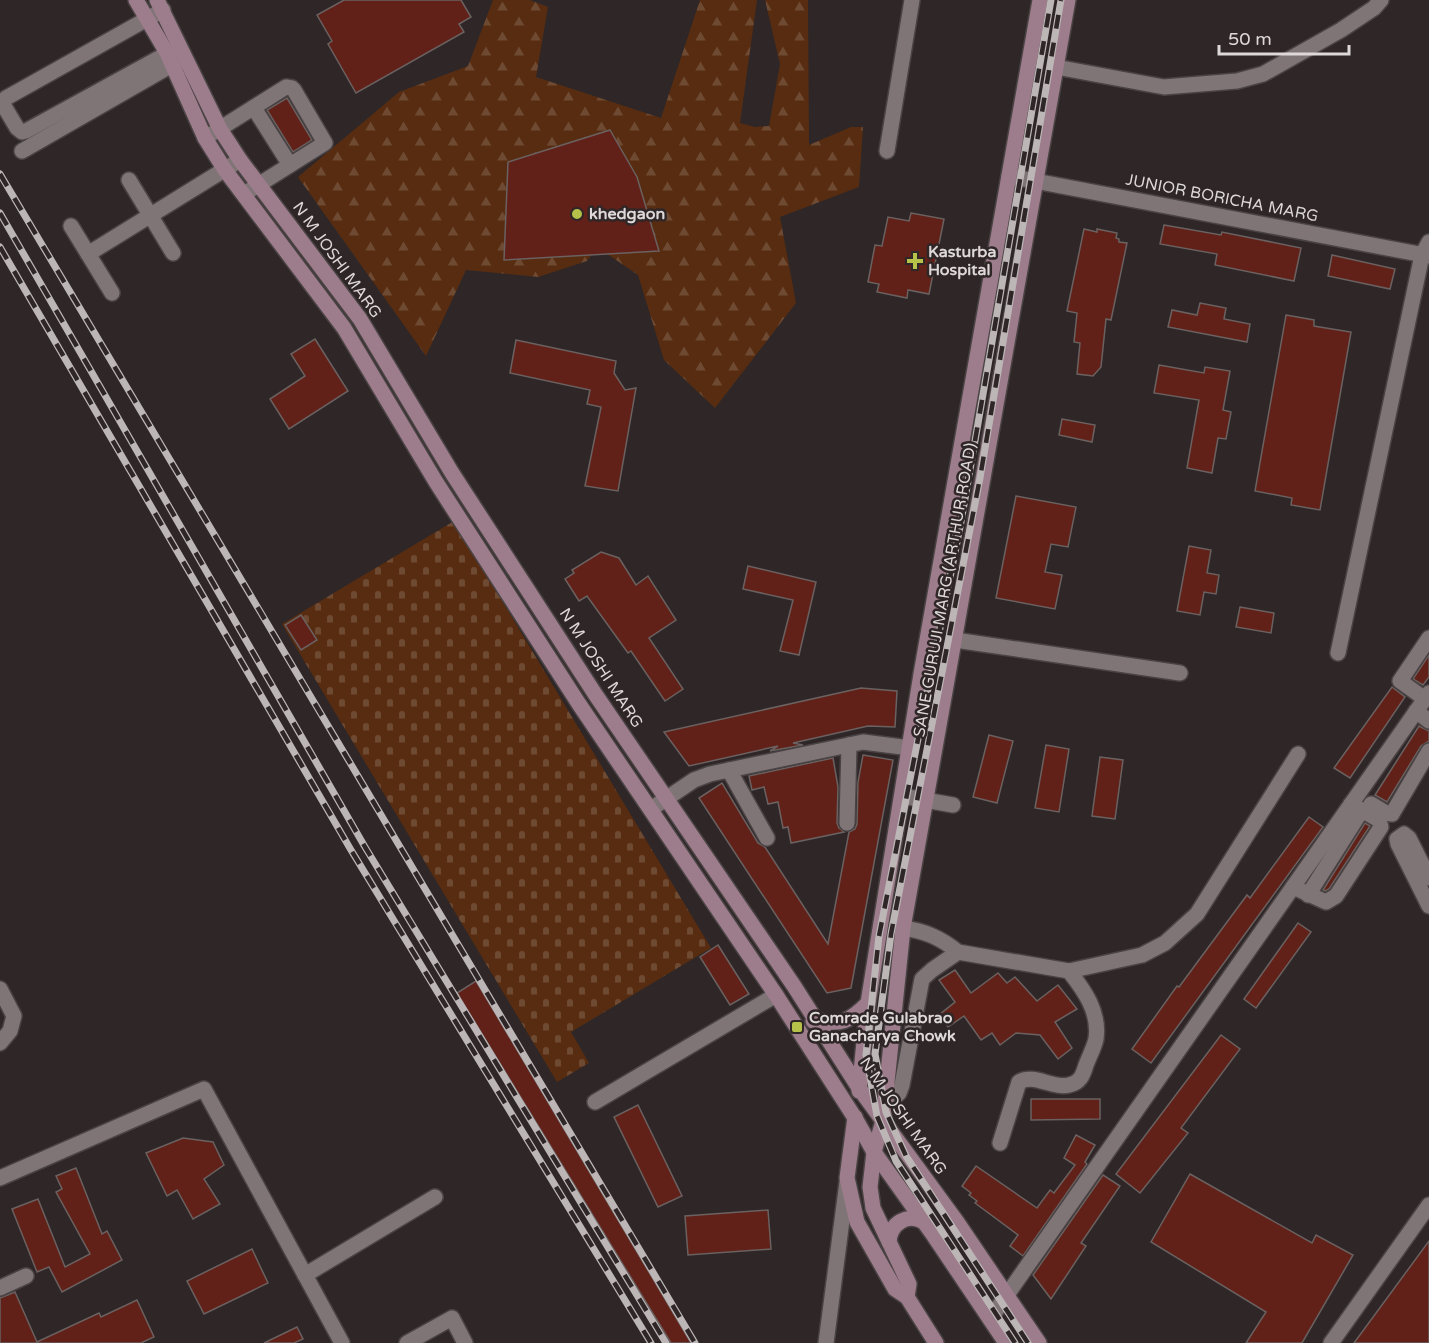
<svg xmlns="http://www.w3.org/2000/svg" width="1429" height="1343" font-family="'Varela Round',sans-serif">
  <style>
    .forest { fill: url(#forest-firs) }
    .cemetery { fill: url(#cemetery-stones) }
    .building { fill: #612118; stroke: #6a6160; stroke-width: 1.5 }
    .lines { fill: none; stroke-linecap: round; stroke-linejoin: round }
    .minor-casing { stroke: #4a4344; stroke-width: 18 }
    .secondary-casing { stroke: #4a4344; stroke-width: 18 }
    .minor { stroke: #7f7577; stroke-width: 15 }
    .secondary { stroke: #9d7c8b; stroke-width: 15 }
    .rail-casing { stroke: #bcb6b7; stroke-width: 7 }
    .rail { stroke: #2e2627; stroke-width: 4.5; stroke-dasharray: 14; stroke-linecap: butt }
    .poi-dot { fill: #b6c149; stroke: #2e2627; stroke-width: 2 }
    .labels { text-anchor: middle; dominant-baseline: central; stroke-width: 5; stroke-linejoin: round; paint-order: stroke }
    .street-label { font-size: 16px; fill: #ded8d9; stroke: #2e2627 }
    .poi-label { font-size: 16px; font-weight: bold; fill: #ded8d9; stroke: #2e2627; text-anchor: start }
  </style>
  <defs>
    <pattern id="forest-firs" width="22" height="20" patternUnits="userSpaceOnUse" patternTransform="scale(1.5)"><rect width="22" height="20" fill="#572c10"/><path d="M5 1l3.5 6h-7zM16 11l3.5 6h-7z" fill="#6f4a32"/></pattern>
    <pattern id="cemetery-stones" width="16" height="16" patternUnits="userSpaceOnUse" patternTransform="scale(1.5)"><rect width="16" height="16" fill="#572c10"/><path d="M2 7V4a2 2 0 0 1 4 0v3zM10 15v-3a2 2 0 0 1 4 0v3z" fill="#6f4a32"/></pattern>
  </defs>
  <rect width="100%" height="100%" fill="#2e2627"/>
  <!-- forest -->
  <path class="forest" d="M 493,0 L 530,0 L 548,7 L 536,77 L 661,118 L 700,0 L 757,0 L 740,123 L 755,127 L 769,126 L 780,64 L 765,0 L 808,0 L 809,145 L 851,127 L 863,127 L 859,187 L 780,217 L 796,303 L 715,408 L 664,360 L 638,275 L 597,247 L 587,261 L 538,277 L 466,270 L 426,356 L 298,177 L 399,92 L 468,66 Z"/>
  <!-- cemetery -->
  <path class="cemetery" d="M 454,521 L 711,948 L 571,1032 L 589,1063 L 557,1082 L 282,624 Z"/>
  <!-- building -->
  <g class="building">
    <path d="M 344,0 L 461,0 L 471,17 L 459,24 L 464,32 L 356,93 L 328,44 L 332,41 L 317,15 Z"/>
    <path d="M 287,98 L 312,140 L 293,152 L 267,110 Z"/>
    <path d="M 610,130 L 637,177 L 659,251 L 504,260 L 508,162 Z"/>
    <path d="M 911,213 L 944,219 L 929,294 L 908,290 L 907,298 L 877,292 L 879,284 L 868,282 L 875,245 L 882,246 L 888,217 L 909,221 Z"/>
    <path d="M 1164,225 L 1221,235 L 1222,232 L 1301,248 L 1294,281 L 1215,265 L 1217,254 L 1160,244 Z"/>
    <path d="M 1084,229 L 1097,232 L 1097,229 L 1117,233 L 1116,238 L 1119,239 L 1119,242 L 1127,243 L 1111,320 L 1106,319 L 1101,367 L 1093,376 L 1077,374 L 1080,343 L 1074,342 L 1077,313 L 1067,311 Z"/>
    <path d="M 1332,255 L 1395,269 L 1390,289 L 1328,276 Z"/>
    <path d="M 1200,303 L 1226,308 L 1224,319 L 1250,324 L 1247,342 L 1168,327 L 1172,310 L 1197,315 Z"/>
    <path d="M 1286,315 L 1314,320 L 1314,326 L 1351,332 L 1320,510 L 1291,505 L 1292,498 L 1255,491 Z"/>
    <path d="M 315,339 L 348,391 L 289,429 L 270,399 L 305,376 L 291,354 Z"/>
    <path d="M 516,340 L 616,361 L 614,373 L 625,390 L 636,388 L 618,491 L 585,486 L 601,407 L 587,404 L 590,390 L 510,373 Z"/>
    <path d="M 1159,365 L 1204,373 L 1205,367 L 1230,371 L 1223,410 L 1231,412 L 1226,439 L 1218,438 L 1212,473 L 1187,468 L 1199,400 L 1154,393 Z"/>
    <path d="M 1062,419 L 1095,425 L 1092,442 L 1059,435 Z"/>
    <path d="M 1016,496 L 1076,507 L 1068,547 L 1051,544 L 1045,572 L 1062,575 L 1055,609 L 996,598 Z"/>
    <path d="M 1189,546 L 1211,550 L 1207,573 L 1219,575 L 1216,594 L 1204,592 L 1200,615 L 1177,611 Z"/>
    <path d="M 601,552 L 619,558 L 636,585 L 648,576 L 676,620 L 649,638 L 683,689 L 665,701 L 631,651 L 628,653 L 587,596 L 579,601 L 565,579 L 574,573 L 572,570 Z"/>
    <path d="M 748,566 L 816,582 L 799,655 L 780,651 L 793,600 L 743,589 Z"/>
    <path d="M 1240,607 L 1274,613 L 1271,633 L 1236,627 Z"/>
    <path d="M 301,615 L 317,640 L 301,650 L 285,625 Z"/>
    <path d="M 1429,655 L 1429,677 L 1423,685 L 1413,679 Z"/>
    <path d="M 1392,687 L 1405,697 L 1350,778 L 1334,768 Z"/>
    <path d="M 861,688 L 897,691 L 895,727 L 868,726 L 793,743 L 803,745 L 770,751 L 778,746 L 689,766 L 664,732 Z"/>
    <path d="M 1419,726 L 1429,731 L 1429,741 L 1421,746 L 1387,802 L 1375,795 Z"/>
    <path d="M 989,735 L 1013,741 L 997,803 L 973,797 Z"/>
    <path d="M 1046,745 L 1069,749 L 1059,812 L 1035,808 Z"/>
    <path d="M 863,755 L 893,760 L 851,988 L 827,993 L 699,798 L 722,783 L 758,843 L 765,847 L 828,944 L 849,832 L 855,829 L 857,824 L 858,782 Z"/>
    <path d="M 1100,757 L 1123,760 L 1115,819 L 1092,816 Z"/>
    <path d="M 833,758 L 838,787 L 837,823 L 839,828 L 844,832 L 791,843 L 788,827 L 783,828 L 778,802 L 768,804 L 764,787 L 752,790 L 749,776 Z"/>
    <path d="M 1309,817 L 1323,827 L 1151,1063 L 1132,1049 L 1177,986 L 1179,987 L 1247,895 L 1250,898 Z"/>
    <path d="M 1365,823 L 1370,826 L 1329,889 L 1325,891 L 1323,890 Z"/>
    <path d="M 1298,923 L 1311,932 L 1256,1008 L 1244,999 Z"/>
    <path d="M 718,945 L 749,994 L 730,1005 L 700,957 Z"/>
    <path d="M 955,970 L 971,993 L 998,973 L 1007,983 L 1015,977 L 1037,1001 L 1058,985 L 1077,1009 L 1055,1022 L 1072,1048 L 1058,1059 L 1040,1035 L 1016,1033 L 1000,1045 L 992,1033 L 981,1040 L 964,1016 L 948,1027 L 939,1015 L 955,1002 L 939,980 Z"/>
    <path d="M 476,981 L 621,1225 L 691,1343 L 671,1343 L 457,993 Z"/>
    <path d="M 1221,1035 L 1240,1049 L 1181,1128 L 1188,1133 L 1140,1193 L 1116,1174 Z"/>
    <path d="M 1031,1099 L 1100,1099 L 1100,1119 L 1031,1120 Z"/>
    <path d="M 638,1105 L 682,1196 L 658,1207 L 614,1117 Z"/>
    <path d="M 1076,1135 L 1095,1145 L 1085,1162 L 1087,1164 L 1023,1256 L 1010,1246 L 1018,1235 L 975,1203 L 977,1201 L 969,1195 L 971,1193 L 962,1186 L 976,1166 L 1037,1208 L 1050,1190 L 1054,1193 L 1075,1165 L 1064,1158 Z"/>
    <path d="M 183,1138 L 213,1142 L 224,1165 L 204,1179 L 220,1204 L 193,1219 L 177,1190 L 167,1196 L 146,1153 Z"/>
    <path d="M 76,1168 L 102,1234 L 107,1231 L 122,1260 L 62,1292 L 49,1267 L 37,1272 L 12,1209 L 38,1199 L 65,1267 L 90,1254 L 56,1192 L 62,1189 L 56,1176 Z"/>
    <path d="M 1190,1174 L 1312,1243 L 1316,1235 L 1353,1255 L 1302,1343 L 1246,1343 L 1266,1312 L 1151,1242 Z"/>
    <path d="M 1103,1175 L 1120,1186 L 1081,1243 L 1086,1246 L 1051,1299 L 1033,1275 Z"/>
    <path d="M 768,1210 L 771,1249 L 688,1255 L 685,1216 Z"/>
    <path d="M 1429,1241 L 1429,1343 L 1354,1343 Z"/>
    <path d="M 252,1249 L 268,1283 L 204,1314 L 187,1281 Z"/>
    <path d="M 15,1292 L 37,1342 L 99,1313 L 101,1317 L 137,1300 L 154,1337 L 141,1343 L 0,1343 L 0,1298 Z"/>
    <path d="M 297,1327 L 303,1339 L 294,1343 L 264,1343 Z"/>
  </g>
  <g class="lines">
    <defs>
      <g id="minor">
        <path d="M 163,10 L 6,98 L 3,103 L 4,106 L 17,128 L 22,132 L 26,131 L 179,47"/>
        <path d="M 1056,67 L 1164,87 L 1237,81 L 1263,74 L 1341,30 L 1374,8 L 1381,0"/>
        <path d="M 254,108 L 290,165"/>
        <path d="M 205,138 L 286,87 L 292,88 L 294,90 L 325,143 L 244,194"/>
        <path d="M 22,151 L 184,58"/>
        <path d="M 887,151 L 912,0"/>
        <path d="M 1009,176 L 1429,256"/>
        <path d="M 129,180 L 173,253"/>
        <path d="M 71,226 L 112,293"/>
        <path d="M 88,254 L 240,160"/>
        <path d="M 955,640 L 1180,673"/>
        <path d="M 1338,653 L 1422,255 L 1429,242"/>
        <path d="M 1425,699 L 1400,681 L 1429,638"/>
        <path d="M 1416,711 L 1429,721"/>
        <path d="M 729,770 L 767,838"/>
        <path d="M 902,796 L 953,805"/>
        <path d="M 1371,804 L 1386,813 L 1392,814 L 1429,751"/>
        <path d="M 651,809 L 694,780 L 710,774 L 863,742 L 910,748"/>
        <path d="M 847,823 L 849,745"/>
        <path d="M 1429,878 L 1409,838 L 1404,834 L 1397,839 L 1398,844 L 1429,906"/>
        <path d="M 1293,887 L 1326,902 L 1336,896 L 1381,827 L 1379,820 L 1351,804"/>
        <path d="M 1308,895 L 1362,810"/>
        <path d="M 903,928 C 925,931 941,938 958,952 L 1069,971 L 1142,955 L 1165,943 L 1197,914 L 1298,754"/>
        <path d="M 0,989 L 14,1016 L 10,1031 L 0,1043"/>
        <path d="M 595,1102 L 776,995"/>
        <path d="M 884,1107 L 899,1093 L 902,1085 L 922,979 L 932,970 L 958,952"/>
        <path d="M 1000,1143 L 1019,1082 C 1033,1073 1053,1089 1069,1085 C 1080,1083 1083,1075 1086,1065 C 1089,1057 1094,1048 1096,1039 C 1100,1012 1084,990 1069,971"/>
        <path d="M 0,1178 L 204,1089 L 342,1343"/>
        <path d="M 305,1275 L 435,1197"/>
        <path d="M 0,1288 L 26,1276"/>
        <path d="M 990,1319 L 1429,693"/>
        <path d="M 407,1343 L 452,1318 L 465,1343"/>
        <path d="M 826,1343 L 847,1182"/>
        <path d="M 1331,1343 L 1429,1205"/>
      </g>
      <g id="secondary">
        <path d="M 136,0 L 167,53 L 205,138 L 225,170 L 344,328 L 436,482 L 579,704 L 776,995 L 855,1118 L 874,1152 L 934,1236 L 1006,1343"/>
        <path d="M 157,0 L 220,129 L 240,160 L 360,319 L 452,473 L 595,694 L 794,986 L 859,1088 L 957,1222 L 1039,1343"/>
        <path d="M 813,1021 L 815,1019 C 840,1027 850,1021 868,1003"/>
        <path d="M 859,1091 L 868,1003 L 921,674 L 1040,0"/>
        <path d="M 855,1117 L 847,1178 L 857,1222 L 895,1289 L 907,1297 L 936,1343"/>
        <path d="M 889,1242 C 890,1224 907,1212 924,1222"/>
        <path d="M 907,1297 L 909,1284 L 873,1208 L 870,1187 L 874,1152 L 883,1121 L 903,928 L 1068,0"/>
      </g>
    </defs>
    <!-- minor casing -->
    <use href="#minor" class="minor-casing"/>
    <!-- secondary casing -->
    <use href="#secondary" class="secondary-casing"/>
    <!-- minor -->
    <use href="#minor" class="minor"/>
    <!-- secondary -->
    <use href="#secondary" class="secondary"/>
    <defs>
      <g id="rail">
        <path d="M 0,174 L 695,1343"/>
        <path d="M 0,213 L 365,847 L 666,1343"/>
        <path d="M 0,247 L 351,850 L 651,1343"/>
        <path d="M 1015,1343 L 896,1161 L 877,1116 L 866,1055 L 879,936 L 961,522 L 1051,0"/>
        <path d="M 1028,1343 L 906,1156 L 886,1112 L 875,1054 L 891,934 L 980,478 L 1061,0"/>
      </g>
    </defs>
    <!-- rail casing -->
    <use href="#rail" class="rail-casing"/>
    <!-- rail -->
    <use href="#rail" class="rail"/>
  </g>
  <!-- markers -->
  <g class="poi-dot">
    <circle cx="577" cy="214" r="6"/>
    <path d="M912 252h6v6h6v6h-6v6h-6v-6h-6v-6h6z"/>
    <rect x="791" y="1021" width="12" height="12" rx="3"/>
  </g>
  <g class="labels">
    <!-- street labels -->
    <g class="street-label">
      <text transform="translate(1222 198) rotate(11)">JUNIOR BORICHA MARG</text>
      <text transform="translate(337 260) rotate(54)">N M JOSHI MARG</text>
      <text transform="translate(945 590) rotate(-80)">SANE GURUJI MARG (ARTHUR ROAD)</text>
      <text transform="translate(601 668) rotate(57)">N M JOSHI MARG</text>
      <text transform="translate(903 1116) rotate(55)">N M JOSHI MARG</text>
    </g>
    <!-- poi labels -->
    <g class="poi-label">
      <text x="589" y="214">khedgaon</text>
      <text x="928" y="252">Kasturba<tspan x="928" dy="18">Hospital</tspan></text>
      <text x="809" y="1018">Comrade Gulabrao<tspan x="809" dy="18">Ganacharya Chowk</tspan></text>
    </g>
  </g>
  <!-- scale -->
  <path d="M1219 45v9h130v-9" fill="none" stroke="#ded8d9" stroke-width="3"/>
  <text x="1228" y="45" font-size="18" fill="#ded8d9" stroke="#2e2627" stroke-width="4.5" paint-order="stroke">50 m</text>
</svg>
